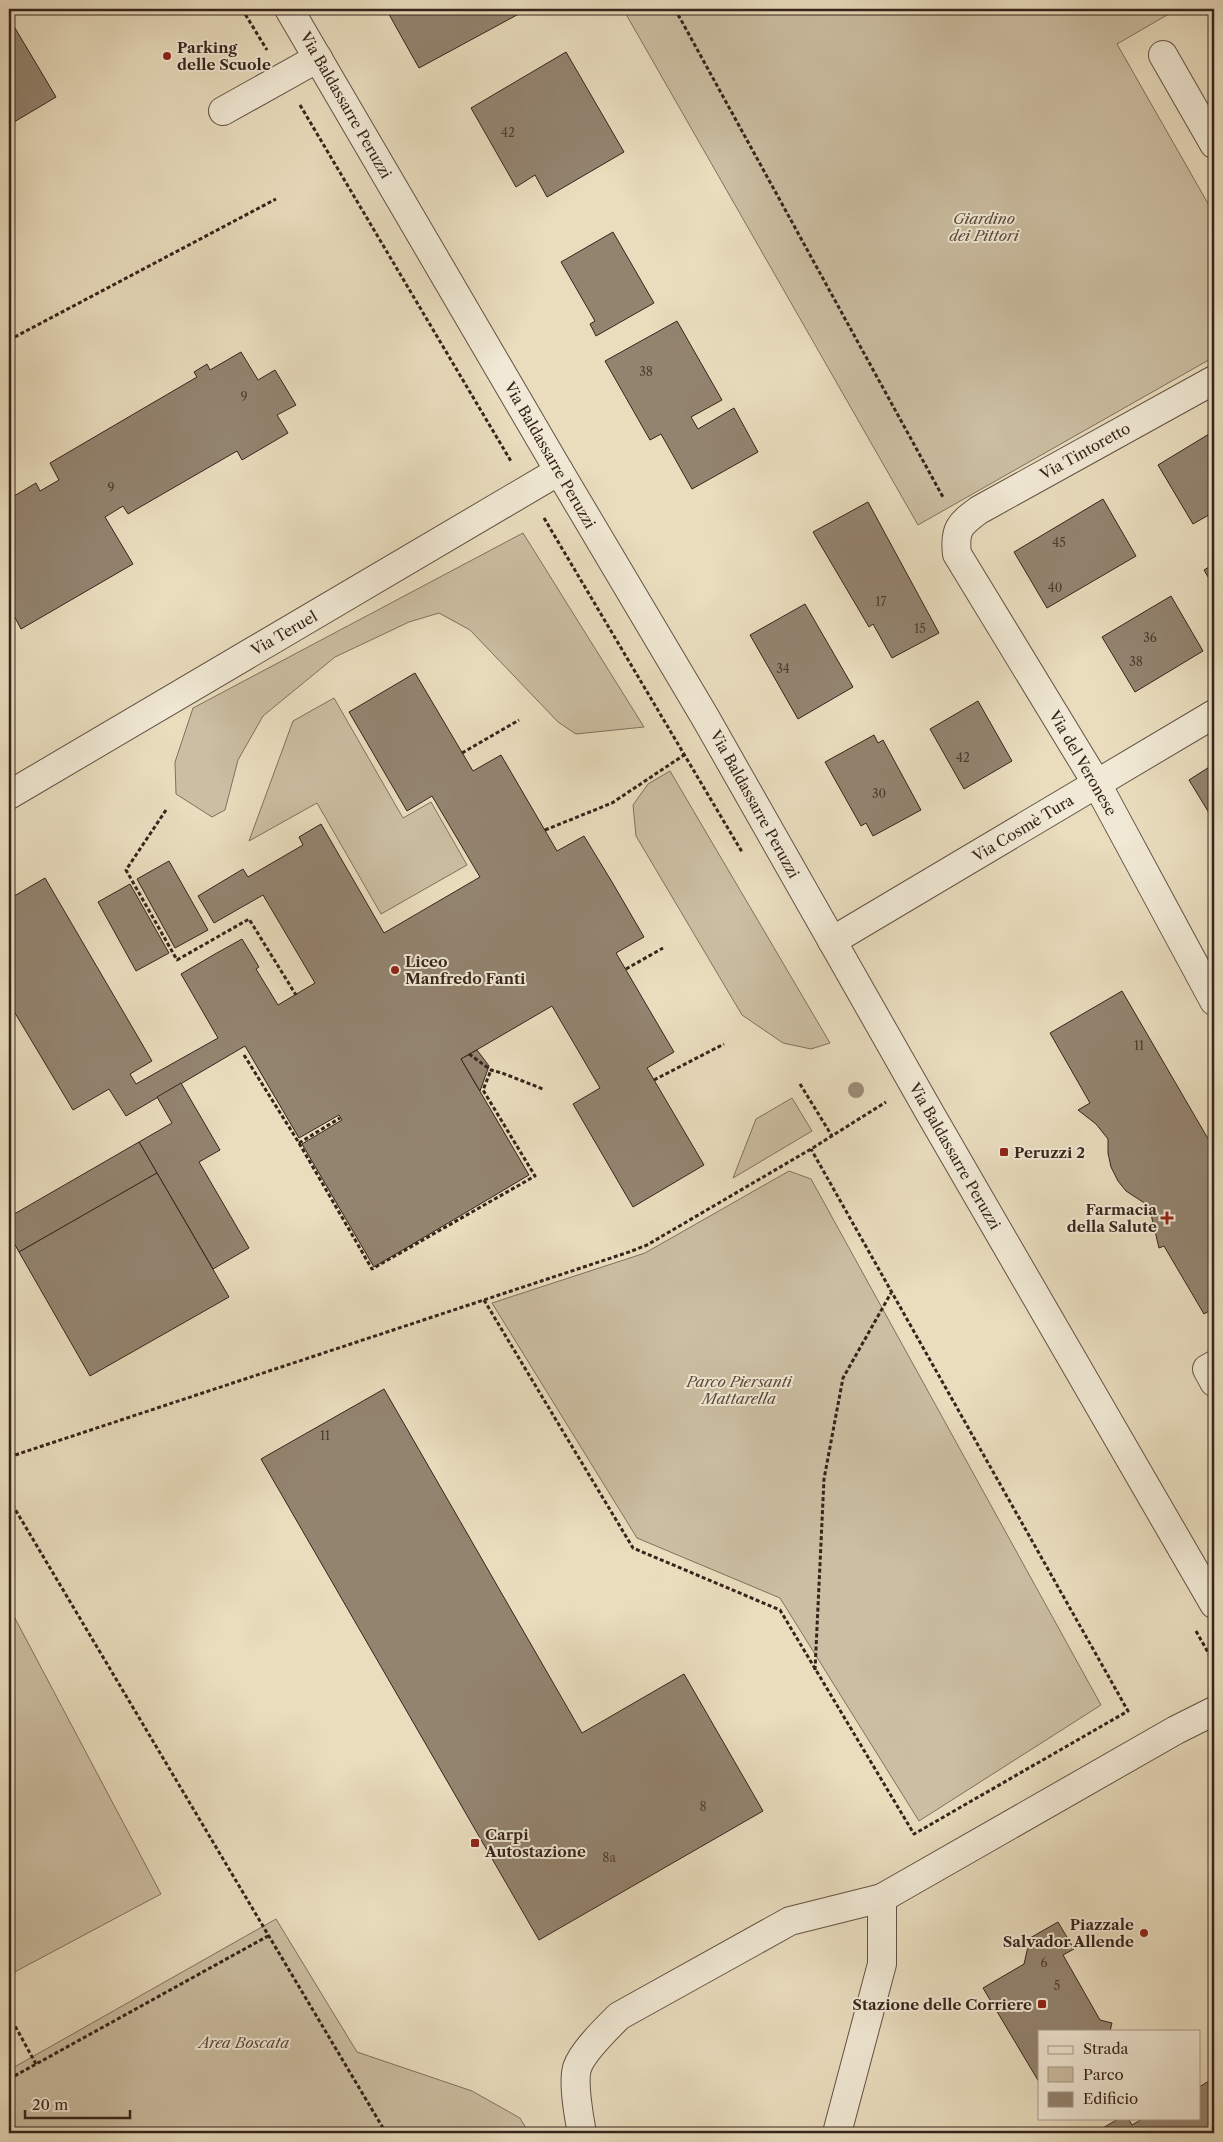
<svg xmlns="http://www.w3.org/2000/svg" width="1223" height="2142" font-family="'Libre Caslon Text',serif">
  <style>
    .green { fill: #cbbea2; stroke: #80715e }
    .building { fill: #938470; stroke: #36241b }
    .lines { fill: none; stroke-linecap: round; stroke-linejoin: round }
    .minor-casing { stroke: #635244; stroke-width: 30 }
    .path { stroke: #36241b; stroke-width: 3; stroke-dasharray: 4 2.5; stroke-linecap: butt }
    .minor { stroke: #f1e9d5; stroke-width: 28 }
    .tree { fill: #9b8c77 }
    .poi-dot { fill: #8f2418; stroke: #f1e9d5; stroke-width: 2 }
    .labels { text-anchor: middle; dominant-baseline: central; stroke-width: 4; stroke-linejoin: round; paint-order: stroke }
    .number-label { font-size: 12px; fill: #4d3c30 }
    .poi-label { font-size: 15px; font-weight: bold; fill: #36241b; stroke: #f1e9d5; text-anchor: start }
    .street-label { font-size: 15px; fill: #36241b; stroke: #f1e9d5 }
    .park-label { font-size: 15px; font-style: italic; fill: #5b4a3d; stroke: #f1e9d5 }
  </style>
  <rect width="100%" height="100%" fill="#e9ddbe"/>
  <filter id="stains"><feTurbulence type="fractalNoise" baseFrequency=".004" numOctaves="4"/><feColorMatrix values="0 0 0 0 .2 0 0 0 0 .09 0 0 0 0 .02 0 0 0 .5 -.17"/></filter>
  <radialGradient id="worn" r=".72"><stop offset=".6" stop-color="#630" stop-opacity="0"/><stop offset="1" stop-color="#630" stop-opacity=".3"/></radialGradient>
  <!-- green -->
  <g class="green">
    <path d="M 623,9 L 1173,9 L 1174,11 L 1117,44 L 1214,214 L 1214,357 L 918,525 Z"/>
    <path d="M 523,533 L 644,727 L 576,734 L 558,722 L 470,630 L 439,613 L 409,622 L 335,657 L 263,716 L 238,760 L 225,810 L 212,817 L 176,794 L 175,762 L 193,708 Z"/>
    <path d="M 334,698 L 403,818 L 431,802 L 467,865 L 381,914 L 317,803 L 249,841 L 293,721 Z"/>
    <path d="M 670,771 L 830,1043 L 811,1049 L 783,1043 L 742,1015 L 636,836 L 633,805 L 648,784 Z"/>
    <path d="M 792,1098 L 812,1131 L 733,1178 L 756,1119 Z"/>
    <path d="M 789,1171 L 811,1179 L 1101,1705 L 919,1821 L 780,1598 L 637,1538 L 492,1303 L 645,1253 Z"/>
    <path d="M 9,1607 L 161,1894 L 9,1975 Z"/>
    <path d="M 276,1919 L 357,2052 L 472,2091 L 520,2118 L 529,2133 L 9,2133 L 9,2070 Z"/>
  </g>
  <!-- building -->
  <g class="building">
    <path d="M 386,9 L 528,9 L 419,68 Z"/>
    <path d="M 1206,9 L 1214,9 L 1214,22 Z"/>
    <path d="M 9,18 L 56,97 L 9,125 Z"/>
    <path d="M 566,52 L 624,152 L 547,197 L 535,175 L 516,187 L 471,108 Z"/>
    <path d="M 613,232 L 654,303 L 596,336 L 590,324 L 595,321 L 561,262 Z"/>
    <path d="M 677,321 L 722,400 L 691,417 L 698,429 L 734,408 L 758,452 L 692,489 L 661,434 L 650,440 L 605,361 Z"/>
    <path d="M 241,352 L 258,380 L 275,370 L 296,405 L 277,415 L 288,433 L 242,460 L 237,451 L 128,514 L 123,506 L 105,517 L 133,564 L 21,629 L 9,606 L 9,499 L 36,483 L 40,491 L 59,480 L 50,463 L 197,377 L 194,372 L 207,364 L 210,370 Z"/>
    <path d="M 1214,431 L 1214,512 L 1193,524 L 1158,465 Z"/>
    <path d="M 1103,499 L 1136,556 L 1047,608 L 1014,552 Z"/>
    <path d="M 868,502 L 939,633 L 892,658 L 873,624 L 869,627 L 813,532 Z"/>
    <path d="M 1214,564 L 1214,587 L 1204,570 Z"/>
    <path d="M 1171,596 L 1203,651 L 1135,692 L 1102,637 Z"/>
    <path d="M 805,604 L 853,687 L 798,719 L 750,635 Z"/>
    <path d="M 415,673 L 473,771 L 501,755 L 557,851 L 584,836 L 612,882 L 644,937 L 616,953 L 674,1052 L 647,1068 L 704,1165 L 633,1207 L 573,1104 L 600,1088 L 552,1006 L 461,1059 L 529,1175 L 374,1267 L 302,1144 L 342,1120 L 339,1115 L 299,1138 L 245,1046 L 126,1116 L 109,1089 L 73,1110 L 9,1003 L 9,899 L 45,878 L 152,1061 L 130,1074 L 136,1084 L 218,1038 L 181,974 L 215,954 L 242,939 L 259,967 L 256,969 L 278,1005 L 315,983 L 263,895 L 214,923 L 198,896 L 243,869 L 248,877 L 303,845 L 299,837 L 321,824 L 384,933 L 480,877 L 432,796 L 407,811 L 349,712 Z"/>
    <path d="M 978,701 L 1012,761 L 964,789 L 930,729 Z"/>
    <path d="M 874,735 L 878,743 L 883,740 L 921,810 L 873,836 L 866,823 L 861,826 L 825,762 Z"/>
    <path d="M 1214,764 L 1214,821 L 1189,780 Z"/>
    <path d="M 169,861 L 208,930 L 175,948 L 137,879 Z"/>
    <path d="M 130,884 L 169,953 L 136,971 L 98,902 Z"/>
    <path d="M 1122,991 L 1214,1149 L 1214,1308 L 1204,1314 L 1164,1246 L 1159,1248 L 1149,1206 L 1126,1191 L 1118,1181 L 1111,1167 L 1108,1153 L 1108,1139 L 1096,1124 L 1078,1110 L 1090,1103 L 1050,1033 Z"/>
    <path d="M 477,1050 L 489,1066 L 480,1091 L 461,1059 Z"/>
    <path d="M 181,1083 L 220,1150 L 199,1162 L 249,1248 L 213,1269 L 139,1142 L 172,1123 L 157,1097 Z"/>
    <path d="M 139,1142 L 157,1173 L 19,1252 L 9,1234 L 9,1217 Z"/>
    <path d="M 157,1173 L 229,1297 L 90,1376 L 19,1252 Z"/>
    <path d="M 384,1389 L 582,1733 L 684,1674 L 763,1811 L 539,1940 L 261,1459 Z"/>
    <path d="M 1058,1922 L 1074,1949 L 1063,1955 L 1100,2020 L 1112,2023 L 1110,2031 L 1039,2031 L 1039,2082 L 983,1988 L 1024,1964 L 1030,1938 Z"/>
    <path d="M 1214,2078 L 1214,2133 L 1094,2133 L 1120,2118 L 1128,2118 L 1132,2125 L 1144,2118 L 1199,2118 L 1199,2087 Z"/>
  </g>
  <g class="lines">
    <defs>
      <g id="minor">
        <path d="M 289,9 L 559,471 L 705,717 L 931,1115 L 1214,1604"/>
        <path d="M 1163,55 L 1214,144"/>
        <path d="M 223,111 L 318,58"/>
        <path d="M 1214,380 L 979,510 C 960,524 954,529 957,554 L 1097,784 L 1214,1001"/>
        <path d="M 9,795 L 559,471"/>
        <path d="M 832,941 L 1214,714"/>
        <path d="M 1214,1365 L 1207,1369 L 1214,1382"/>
        <path d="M 582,2133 C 579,2118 573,2082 577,2068 C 582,2052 607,2028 619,2016 L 790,1921 L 882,1898 L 1176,1730 L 1214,1711"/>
        <path d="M 837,2133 L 882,1964 L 882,1898"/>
      </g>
    </defs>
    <!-- minor casing -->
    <use href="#minor" class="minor-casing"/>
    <!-- path -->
    <g class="path">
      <path d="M 242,9 L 267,50"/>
      <path d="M 675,9 L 944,499"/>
      <path d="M 300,105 L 512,463"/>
      <path d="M 9,340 L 276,199"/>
      <path d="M 544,518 L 742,852"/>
      <path d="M 462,753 L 519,720"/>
      <path d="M 166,810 L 126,870 L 177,960 L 249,919 L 296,995"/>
      <path d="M 545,830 L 612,803 L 684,755"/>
      <path d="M 626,969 L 663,948"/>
      <path d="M 469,1054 L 491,1070 L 502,1073 L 543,1089"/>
      <path d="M 244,1055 L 299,1143 L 372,1269 L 535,1176 L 483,1090 L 491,1070"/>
      <path d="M 654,1080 L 724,1044"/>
      <path d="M 800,1084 L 832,1136"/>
      <path d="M 299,1143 L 340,1118"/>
      <path d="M 484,1300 L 633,1548 L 780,1610 L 914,1834 L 1128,1711 L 811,1149"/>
      <path d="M 9,1457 L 629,1252 L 647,1245 L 811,1149 L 886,1102"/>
      <path d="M 9,1499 L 386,2133"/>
      <path d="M 1196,1631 L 1214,1663"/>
      <path d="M 815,1670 L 824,1479 L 843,1378 L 891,1293"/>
      <path d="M 9,2015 L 36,2064"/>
      <path d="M 9,2079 L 268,1936"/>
    </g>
    <!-- minor -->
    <use href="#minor" class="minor"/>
  </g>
  <!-- trees -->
  <circle class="tree" cx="856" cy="1090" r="8"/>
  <!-- markers -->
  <g class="poi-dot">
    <circle cx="167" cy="56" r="5"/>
    <circle cx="395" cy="970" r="5"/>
    <rect x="999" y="1147" width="10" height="10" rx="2.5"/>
    <path d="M1164.5 1210.5h5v5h5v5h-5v5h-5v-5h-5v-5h5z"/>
    <rect x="470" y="1838" width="10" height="10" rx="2.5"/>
    <circle cx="1144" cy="1933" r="5"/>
    <rect x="1037" y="1999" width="10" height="10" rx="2.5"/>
  </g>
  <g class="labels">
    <!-- number labels -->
    <g class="number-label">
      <text x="508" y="132">42</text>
      <text x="646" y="371">38</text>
      <text x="244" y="396">9</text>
      <text x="111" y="487">9</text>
      <text x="1059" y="542">45</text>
      <text x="1055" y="587">40</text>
      <text x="881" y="601">17</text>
      <text x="920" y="628">15</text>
      <text x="1150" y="637">36</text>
      <text x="1136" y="661">38</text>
      <text x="783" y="668">34</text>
      <text x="963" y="757">42</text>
      <text x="879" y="793">30</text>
      <text x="1139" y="1045">11</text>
      <text x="325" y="1435">11</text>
      <text x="703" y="1806">8</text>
      <text x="609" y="1857">8a</text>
      <text x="1044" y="1962">6</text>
      <text x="1057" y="1985">5</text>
    </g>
    <!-- poi labels -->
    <g class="poi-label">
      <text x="177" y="47">Parking<tspan x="177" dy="17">delle Scuole</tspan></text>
      <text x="405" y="961">Liceo<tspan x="405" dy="17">Manfredo Fanti</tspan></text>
      <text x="1014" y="1152">Peruzzi 2</text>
      <text x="1157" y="1209" text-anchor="end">Farmacia<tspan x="1157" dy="17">della Salute</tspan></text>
      <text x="485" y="1834">Carpi<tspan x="485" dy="17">Autostazione</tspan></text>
      <text x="1134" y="1924" text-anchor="end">Piazzale<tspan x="1134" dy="17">Salvador Allende</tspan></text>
      <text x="1032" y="2004" text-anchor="end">Stazione delle Corriere</text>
    </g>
    <!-- street labels -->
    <g class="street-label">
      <text transform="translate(346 105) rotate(60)">Via Baldassarre Peruzzi</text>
      <text transform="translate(1085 451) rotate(-29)">Via Tintoretto</text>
      <text transform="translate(550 455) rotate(60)">Via Baldassarre Peruzzi</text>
      <text transform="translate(284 633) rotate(-30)">Via Teruel</text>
      <text transform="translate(1083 763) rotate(60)">Via del Veronese</text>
      <text transform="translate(755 804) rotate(61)">Via Baldassarre Peruzzi</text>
      <text transform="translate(1023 828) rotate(-31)">Via Cosmè Tura</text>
      <text transform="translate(955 1156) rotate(60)">Via Baldassarre Peruzzi</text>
    </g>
    <!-- park labels -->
    <g class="park-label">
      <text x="984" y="218">Giardino<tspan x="984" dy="17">dei Pittori</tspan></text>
      <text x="739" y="1381">Parco Piersanti<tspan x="739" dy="17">Mattarella</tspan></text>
      <text x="244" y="2042">Area Boscata</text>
    </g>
  </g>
  <!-- margin -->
  <rect width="1223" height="2142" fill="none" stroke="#e9ddbe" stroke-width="30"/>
  <rect x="10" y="10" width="1203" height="2122" fill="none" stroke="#36241b" stroke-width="2.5"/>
  <rect x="15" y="15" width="1193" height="2112" fill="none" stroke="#36241b"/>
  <!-- legend -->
  <rect x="1038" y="2030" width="162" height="90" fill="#f1e9d5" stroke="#a69a8b"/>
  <rect x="1048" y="2046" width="25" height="8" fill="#f1e9d5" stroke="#a69a8b"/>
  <text x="1083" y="2054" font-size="15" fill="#36241b">Strada</text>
  <rect x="1048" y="2067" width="25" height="15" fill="#cbbea2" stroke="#a69a8b"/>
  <text x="1083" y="2080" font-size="15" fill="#36241b">Parco</text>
  <rect x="1048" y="2092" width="25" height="15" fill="#938470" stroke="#a69a8b"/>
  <text x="1083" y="2104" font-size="15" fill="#36241b">Edificio</text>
  <!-- scale -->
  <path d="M25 2110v8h105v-8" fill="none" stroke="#36241b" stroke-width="2.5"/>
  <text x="32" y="2110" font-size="15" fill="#36241b" stroke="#f1e9d5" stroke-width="4" paint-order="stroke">20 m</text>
  <rect width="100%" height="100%" filter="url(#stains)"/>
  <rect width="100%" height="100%" fill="url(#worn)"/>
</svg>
